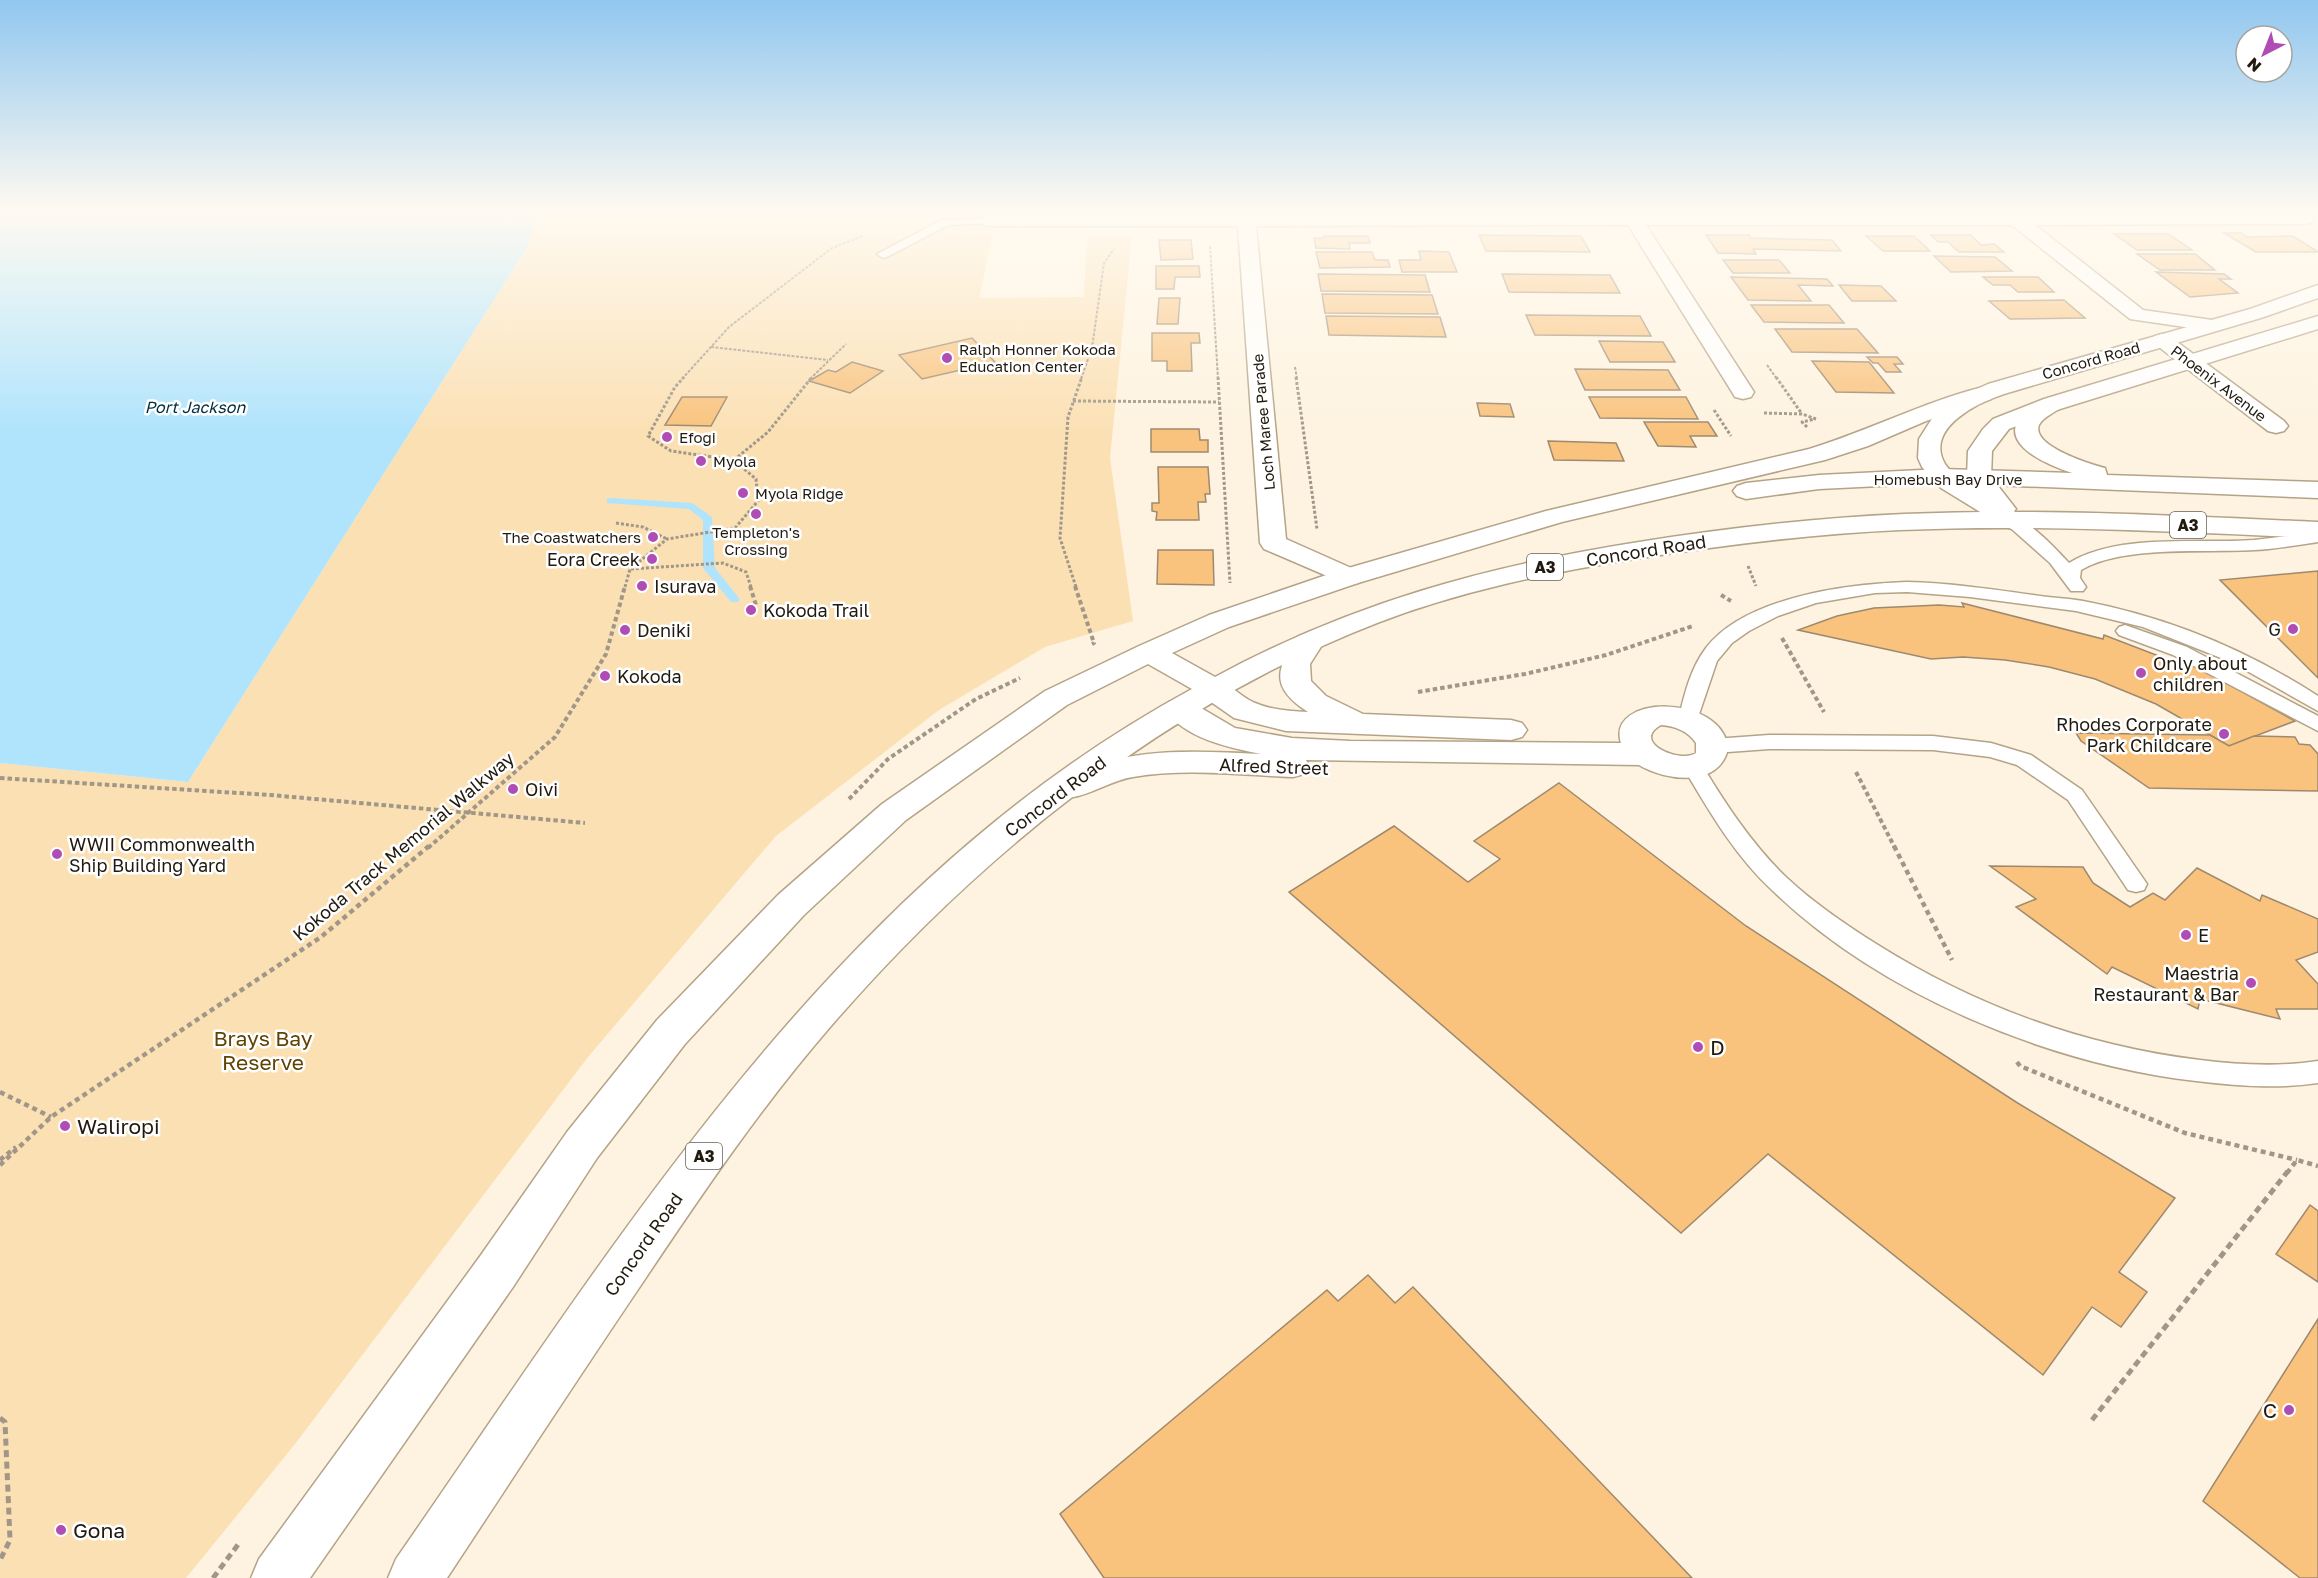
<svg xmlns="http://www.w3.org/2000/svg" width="2318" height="1578" font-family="'Golos Text',sans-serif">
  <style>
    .green { fill: #fbe0b4 }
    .water { fill: #b0e4fd }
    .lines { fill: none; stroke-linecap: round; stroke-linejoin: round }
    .stream { fill: #b0e4fd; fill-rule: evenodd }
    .building { fill: #f9c37e; stroke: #9e896e; stroke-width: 1.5 }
    .service-casing { stroke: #b5a387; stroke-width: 3 }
    .minor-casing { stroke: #b5a387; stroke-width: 3 }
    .primary-casing { stroke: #b5a387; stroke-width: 3 }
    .trunk-casing { stroke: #b5a387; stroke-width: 3 }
    .path-far4 { stroke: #a19788; stroke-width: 2; stroke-dasharray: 3 1.5; stroke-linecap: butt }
    .path-far3 { stroke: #a19788; stroke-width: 3; stroke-dasharray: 3 2; stroke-linecap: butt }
    .path-far2 { stroke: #a19788; stroke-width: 4; stroke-dasharray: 4.5 3; stroke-linecap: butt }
    .path-far1 { stroke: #a19788; stroke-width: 4.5; stroke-dasharray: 5 4; stroke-linecap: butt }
    .path { stroke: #a19788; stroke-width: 5; stroke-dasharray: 7 4.5; stroke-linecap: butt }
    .service { fill: #fff; fill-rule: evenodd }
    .minor { fill: #fff; fill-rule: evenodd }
    .primary { fill: #fff; fill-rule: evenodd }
    .trunk { fill: #fff; fill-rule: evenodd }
    .poi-dot { fill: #af4db5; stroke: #fff; stroke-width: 2 }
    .labels { text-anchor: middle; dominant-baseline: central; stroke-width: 5; stroke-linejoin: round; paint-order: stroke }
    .far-poi-label { font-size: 15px; fill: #211a0f; stroke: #fff; text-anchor: start }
    .far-street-label { font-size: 15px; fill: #211a0f; stroke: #fff }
    .far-water-label { font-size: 16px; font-style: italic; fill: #012f3f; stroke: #fff }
    .shield { fill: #fff; stroke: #645f57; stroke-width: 1.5 }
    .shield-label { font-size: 16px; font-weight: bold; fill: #211a0f }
    .street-label { font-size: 18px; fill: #211a0f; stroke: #fff }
    .poi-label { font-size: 18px; fill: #211a0f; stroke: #fff; text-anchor: start }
    .near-park-label { font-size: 21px; fill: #604304; stroke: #fff }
    .near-poi-label { font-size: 21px; fill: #211a0f; stroke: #fff; text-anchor: start }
  </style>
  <rect width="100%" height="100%" fill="#fef3e0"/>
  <!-- green -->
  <path class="green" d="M 540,211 L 998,211 L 979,298 L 1084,297 L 1087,235 L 1132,235 L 1110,458 L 1133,621 L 1045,647 L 939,710 L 776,836 L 588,1057 L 295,1444 L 186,1578 L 0,1578 L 0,763 L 188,782 L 528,246 Z"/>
  <!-- water -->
  <path class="water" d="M 0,211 L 540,211 L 528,246 L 188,782 L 0,763 Z"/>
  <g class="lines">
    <!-- stream -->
    <path class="stream" d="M 611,498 L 692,503 L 712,517 L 715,568 L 739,598 L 739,602 L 731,602 L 703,568 L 703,520 L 689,509 L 607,503 L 607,499 Z"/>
  </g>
  <!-- building -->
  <g class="building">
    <path d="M 2224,233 L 2242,233 L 2247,237 L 2293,236 L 2318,252 L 2256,252 Z"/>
    <path d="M 2114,234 L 2168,234 L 2192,250 L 2137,250 Z"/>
    <path d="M 1479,235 L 1581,236 L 1590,252 L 1486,251 Z"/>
    <path d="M 1706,235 L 1749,235 L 1751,238 L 1832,240 L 1841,251 L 1753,249 L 1756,254 L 1718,253 Z"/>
    <path d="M 1931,235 L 1971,235 L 1981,245 L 1994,244 L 2004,252 L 1959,252 L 1948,242 L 1938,242 Z"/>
    <path d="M 1324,236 L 1368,236 L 1370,243 L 1349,243 L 1350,249 L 1316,248 L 1314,238 L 1324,238 Z"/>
    <path d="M 1866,236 L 1914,236 L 1930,251 L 1883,251 Z"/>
    <path d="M 1159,240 L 1191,240 L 1193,259 L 1161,260 Z"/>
    <path d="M 1419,251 L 1449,252 L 1457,272 L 1402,272 L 1399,260 L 1421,260 Z"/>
    <path d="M 1316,252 L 1372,252 L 1375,260 L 1388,260 L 1390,267 L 1320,268 Z"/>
    <path d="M 2137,254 L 2195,254 L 2215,270 L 2160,270 Z"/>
    <path d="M 1934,256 L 1995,257 L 2012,271 L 1951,272 Z"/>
    <path d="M 1723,260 L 1779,260 L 1790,273 L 1733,273 Z"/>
    <path d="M 1156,266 L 1199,266 L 1200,277 L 1175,277 L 1174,289 L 1156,289 Z"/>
    <path d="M 2156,272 L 2224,274 L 2231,279 L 2219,279 L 2238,293 L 2190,297 Z"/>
    <path d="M 1318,274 L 1425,275 L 1430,292 L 1321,291 Z"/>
    <path d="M 1502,274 L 1610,275 L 1620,293 L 1509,292 Z"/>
    <path d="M 1731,277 L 1827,279 L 1833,286 L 1798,285 L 1811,301 L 1748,300 Z"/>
    <path d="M 1983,277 L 2038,277 L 2054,292 L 2018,292 L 2010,285 L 1993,285 Z"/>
    <path d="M 1839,285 L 1881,286 L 1896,301 L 1852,301 Z"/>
    <path d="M 1322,294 L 1432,295 L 1438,314 L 1325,313 Z"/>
    <path d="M 1159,298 L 1180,298 L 1178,324 L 1157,324 Z"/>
    <path d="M 2064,300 L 2085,318 L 2010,319 L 1989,301 Z"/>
    <path d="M 1751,305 L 1829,305 L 1844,323 L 1764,322 Z"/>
    <path d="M 1526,315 L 1640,316 L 1651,336 L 1535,335 Z"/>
    <path d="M 1326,316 L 1440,317 L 1446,337 L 1329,335 Z"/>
    <path d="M 1775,329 L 1857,329 L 1878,353 L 1792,352 Z"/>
    <path d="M 1152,333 L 1199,333 L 1200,343 L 1191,343 L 1192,371 L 1167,371 L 1167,361 L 1152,361 Z"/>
    <path d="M 972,338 L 995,362 L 922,379 L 899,355 Z"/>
    <path d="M 1599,341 L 1663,342 L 1675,362 L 1610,362 Z"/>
    <path d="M 1867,357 L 1897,357 L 1903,364 L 1894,364 L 1901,372 L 1886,372 L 1878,363 L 1873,363 Z"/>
    <path d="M 1812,361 L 1869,362 L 1894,393 L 1836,392 Z"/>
    <path d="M 852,362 L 883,371 L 850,393 L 809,381 L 828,370 L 836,372 Z"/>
    <path d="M 1575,369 L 1668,370 L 1680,390 L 1585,390 Z"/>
    <path d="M 682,397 L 727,397 L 711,426 L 665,425 Z"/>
    <path d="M 1589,397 L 1686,397 L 1698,419 L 1600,418 Z"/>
    <path d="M 1477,403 L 1510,404 L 1514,417 L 1480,416 Z"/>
    <path d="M 1644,422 L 1708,422 L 1717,436 L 1690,436 L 1696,447 L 1658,446 Z"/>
    <path d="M 1151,429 L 1199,429 L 1200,440 L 1208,440 L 1208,452 L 1151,452 Z"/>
    <path d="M 1548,441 L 1616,443 L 1624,461 L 1554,460 Z"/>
    <path d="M 1158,467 L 1208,467 L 1210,494 L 1205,494 L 1206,502 L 1198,502 L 1199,520 L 1156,520 L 1157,512 L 1152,511 L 1152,503 L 1159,503 Z"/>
    <path d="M 1158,550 L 1213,550 L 1214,585 L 1157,584 Z"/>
    <path d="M 2318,571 L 2318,678 L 2220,580 Z"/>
    <path d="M 1962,603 L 2103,639 L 2104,635 L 2190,668 L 2192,664 L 2295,721 L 2229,746 L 2156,704 L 2095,679 L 2049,667 L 2005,660 L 1963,657 L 1931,659 L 1798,630 L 1837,616 L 1874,608 L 1939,605 L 1964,607 Z"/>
    <path d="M 2076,733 L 2210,735 L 2229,746 L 2254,736 L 2295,737 L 2299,744 L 2310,745 L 2318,754 L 2318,791 L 2149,788 L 2081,741 Z"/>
    <path d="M 1559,783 L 1746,926 L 2016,1102 L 2175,1198 L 2119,1272 L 2147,1292 L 2121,1327 L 2092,1307 L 2043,1375 L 1768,1154 L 1681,1233 L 1289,892 L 1394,826 L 1468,882 L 1500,859 L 1474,841 Z"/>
    <path d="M 1990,866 L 2083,867 L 2093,883 L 2130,907 L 2153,893 L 2165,900 L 2197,868 L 2260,901 L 2262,895 L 2318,919 L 2318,952 L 2296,960 L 2318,984 L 2318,1009 L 2276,1009 L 2280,1019 L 2200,999 L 2198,1009 L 2112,967 L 2107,974 L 2016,907 L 2036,899 Z"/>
    <path d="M 2310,1205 L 2318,1211 L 2318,1282 L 2276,1254 Z"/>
    <path d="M 1368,1275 L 1395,1303 L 1413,1287 L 1692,1578 L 1104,1578 L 1060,1514 L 1327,1290 L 1338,1301 Z"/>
    <path d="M 2318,1319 L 2318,1578 L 2300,1578 L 2203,1501 Z"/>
  </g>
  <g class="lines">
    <defs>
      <g id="service">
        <path d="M 990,218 L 994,219 L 994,223 L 948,225 L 887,257 L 883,258 L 877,254 L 942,220 Z"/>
        <path d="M 2012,516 C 2030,521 2056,549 2069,563 C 2118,533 2198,544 2254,540 C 2275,538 2297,535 2318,532 L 2318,542 C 2297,545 2275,549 2254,550 C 2205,553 2123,545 2081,570 L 2080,578 L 2086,587 L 2083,591 L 2071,591 L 2050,563 L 2006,524 L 2004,521 L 2006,518 Z"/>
        <path d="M 1907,582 C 1949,583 1991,589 2033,595 C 2050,598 2067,598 2083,601 C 2167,617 2247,650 2318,696 L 2318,711 L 2231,662 L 2143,627 L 2076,611 L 1970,597 L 1907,592 L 1875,593 L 1816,603 L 1778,616 L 1749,631 L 1732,643 L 1717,661 L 1695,726 L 1688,728 L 1681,726 L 1678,721 C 1684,696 1690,669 1706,648 C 1745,597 1847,584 1907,582 Z"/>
        <path d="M 2125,625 L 2187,647 L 2318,716 L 2318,731 L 2173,655 L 2119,635 L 2116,631 L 2119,627 Z"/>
        <path d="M 1769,735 L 1933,736 L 1991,743 L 2031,755 L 2082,790 L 2147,884 L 2144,890 L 2136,892 L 2128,890 L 2068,800 L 2017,765 L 1990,757 L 1933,750 L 1769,749 L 1714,753 L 1707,751 L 1704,746 L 1707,741 L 1714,739 Z"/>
        <path d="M 1693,760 L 1700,762 C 1725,803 1752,845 1787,878 C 1815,904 1846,925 1878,945 C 1977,1007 2085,1046 2200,1060 C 2240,1065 2279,1067 2318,1061 L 2318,1083 C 2277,1089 2237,1086 2196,1081 C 2049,1064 1881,995 1773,891 C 1735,856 1709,811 1683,767 L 1686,762 Z"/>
      </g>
      <g id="minor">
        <path d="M 1246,214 L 2305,214 L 2311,215 L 2314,219 L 2311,223 L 2305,224 L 2035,225 L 2143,310 L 2219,321 L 2222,325 L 2219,329 L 2212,331 L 2130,319 L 2012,225 L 1646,225 L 1754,392 L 1751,397 L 1743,399 L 1735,397 L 1732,392 L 1628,225 L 1256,226 L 1286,539 L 1358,571 L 1362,577 L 1358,583 L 1348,585 L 1264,549 L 1260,543 L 1238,226 L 990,226 L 984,225 L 981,221 L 984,217 L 990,216 Z"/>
        <path d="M 2162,334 L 2169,336 L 2284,421 L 2288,426 L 2284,431 L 2276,433 L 2268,431 L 2155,344 L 2151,340 L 2155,336 Z"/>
        <path d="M 1309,633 L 1319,636 L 1324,642 L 1310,664 L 1311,681 L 1326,696 L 1363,714 L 1511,720 L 1522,723 L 1527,730 L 1522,737 L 1511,740 L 1286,731 L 1234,718 L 1204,697 L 1200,690 L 1204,683 C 1228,677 1236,695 1255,703 C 1271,710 1291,711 1308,712 C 1269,687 1276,668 1299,636 Z"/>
        <path d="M 1180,699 L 1191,702 L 1235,728 L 1292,738 L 1350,741 L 1621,743 C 1605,694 1723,693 1728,749 C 1719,788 1666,781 1639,765 L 1306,760 L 1309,766 L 1304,774 L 1293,777 C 1240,775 1185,768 1133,777 C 1106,781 1080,804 1054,796 L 1050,788 C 1056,777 1068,774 1080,770 C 1139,747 1199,751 1261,754 C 1230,748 1183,738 1165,709 L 1169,702 ZM 1661,725 C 1675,726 1688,731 1696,743 L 1696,753 C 1680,764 1630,742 1661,725 Z"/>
      </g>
      <path id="primary" d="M 2318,285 L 2318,298 L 2264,317 L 2004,394 C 1979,402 1924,428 1945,464 C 1951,474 1964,481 1974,488 L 1967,477 L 1968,451 L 1983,429 L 1993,419 L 2044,399 L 2318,316 L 2318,329 L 2060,409 L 2009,429 L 1992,451 L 1991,477 L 2016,509 L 2014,511 L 2025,521 L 2021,526 L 2012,529 L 2003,526 L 1941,488 L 1922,467 L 1918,458 L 1919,439 L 1933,417 L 1949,402 L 1988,384 L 2250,309 Z"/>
      <g id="trunk">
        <path d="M 1983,387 L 1991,389 L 1994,394 L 1991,399 L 1926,421 L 1868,446 L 1825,460 L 1562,522 L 1358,583 L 1229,627 L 1172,653 L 1215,677 C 1352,603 1486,566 1639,542 C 1727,528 1815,518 1904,514 C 2042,508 2180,516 2318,522 L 2318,538 C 2179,532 2039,524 1900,530 C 1812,534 1723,545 1635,559 C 1547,573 1460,591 1377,623 C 1165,705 979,855 831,1026 C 760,1108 699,1198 639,1288 C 574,1384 511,1481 447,1578 L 388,1578 L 396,1559 C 620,1236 835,882 1192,689 L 1148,664 L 1067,705 L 906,820 L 804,915 L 685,1044 L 597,1158 L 513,1287 L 310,1578 L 251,1578 L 259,1559 L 481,1255 L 567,1132 L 657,1020 L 778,895 L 882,804 L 1045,691 L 1139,646 L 1209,615 L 1338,571 L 1546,511 L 1809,449 C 1868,431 1923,402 1983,387 Z"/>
        <path d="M 2052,397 L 2060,399 L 2063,404 C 2057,413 2043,416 2039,425 C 2031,446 2090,464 2105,468 L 2107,475 L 2318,482 L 2318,498 L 1942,483 L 1819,489 L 1746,499 L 1737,496 L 1733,491 L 1737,486 L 1746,483 L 1819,475 L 1942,469 L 2072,473 C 2051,466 1999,446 2020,417 C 2027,407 2041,400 2052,397 Z"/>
      </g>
    </defs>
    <!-- service casing -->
    <use href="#service" class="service-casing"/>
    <!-- minor casing -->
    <use href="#minor" class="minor-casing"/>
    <!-- primary casing -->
    <use href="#primary" class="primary-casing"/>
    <!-- trunk casing -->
    <use href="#trunk" class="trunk-casing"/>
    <!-- path-far4 -->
    <g class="path-far4">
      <path d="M 1210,246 L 1218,379"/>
      <path d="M 711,347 L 828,360"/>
      <path d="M 1767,365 L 1777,379"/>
      <path d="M 1295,367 L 1297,379"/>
      <path d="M 682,379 L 729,327 L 832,248 L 863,236"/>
      <path d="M 810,379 L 846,344"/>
      <path d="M 1081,379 L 1092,348 L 1104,263 L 1114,249"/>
    </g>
    <!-- path-far3 -->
    <g class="path-far3">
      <path d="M 1218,377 L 1230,583"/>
      <path d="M 1296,377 L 1317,529"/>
      <path d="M 1776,377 L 1802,414"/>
      <path d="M 1073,401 L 1219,402"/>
      <path d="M 1714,410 L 1731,436"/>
      <path d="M 1764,413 L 1802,414 L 1816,419"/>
      <path d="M 1807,427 L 1802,422 L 1815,419"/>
      <path d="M 734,460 L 768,432 L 812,377"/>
      <path d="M 616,523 L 643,527 L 667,539"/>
      <path d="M 1748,566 L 1756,586"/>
      <path d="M 631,569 L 723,563 L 746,572 L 751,587"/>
      <path d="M 625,587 L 630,569 L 667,539 L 735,528 L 758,501 L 756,479 L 734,460 L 671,451 L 648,436 L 675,387 L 684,377"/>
      <path d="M 1076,587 L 1060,538 L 1068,417 L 1082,377"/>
    </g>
    <!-- path-far2 -->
    <g class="path-far2">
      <path d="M 750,586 L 756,605"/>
      <path d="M 1075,586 L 1094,643 L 1092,644"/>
      <path d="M 1721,595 L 1731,601"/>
      <path d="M 1782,638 L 1824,712"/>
      <path d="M 1418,692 L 1525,674 L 1606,655 L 1693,626"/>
      <path d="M 1856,772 L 1895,848"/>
      <path d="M 0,778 L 270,795 L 585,823"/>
      <path d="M 849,799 L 888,759 L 976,699 L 1020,678"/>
      <path d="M 428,848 L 555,737 L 606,654 L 625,586"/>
    </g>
    <!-- path-far1 -->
    <g class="path-far1">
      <path d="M 1894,846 L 1952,960"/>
      <path d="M 2017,1062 L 2020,1066 L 2185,1133 L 2297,1160"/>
      <path d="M 0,1092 L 51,1117"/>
      <path d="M 0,1160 L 16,1147"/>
      <path d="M 0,1165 L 51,1117 L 321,937 L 429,846"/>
      <path d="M 2287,1173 L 2297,1160 L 2318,1166"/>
    </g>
    <!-- path -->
    <g class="path">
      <path d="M 0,1418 L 5,1422 L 10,1540 L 0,1560"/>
      <path d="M 2092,1420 L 2288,1171"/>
      <path d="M 213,1578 L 240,1542"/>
    </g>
    <!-- service -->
    <use href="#service" class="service"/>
    <!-- minor -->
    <use href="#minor" class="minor"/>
    <!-- primary -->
    <use href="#primary" class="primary"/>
    <!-- trunk -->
    <use href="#trunk" class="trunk"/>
  </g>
  <!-- sky -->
  <linearGradient id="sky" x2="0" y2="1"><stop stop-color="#91c7f0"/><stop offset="0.49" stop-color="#fffaf1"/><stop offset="1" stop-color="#fffaf1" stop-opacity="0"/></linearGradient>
  <rect width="2318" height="432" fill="url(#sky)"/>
  <!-- markers -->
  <g class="poi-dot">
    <circle cx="947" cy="358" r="6"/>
    <circle cx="667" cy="437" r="6"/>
    <circle cx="701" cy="461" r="6"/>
    <circle cx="743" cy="493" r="6"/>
    <circle cx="756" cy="514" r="6"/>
    <circle cx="653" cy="537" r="6"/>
    <circle cx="652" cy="559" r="6"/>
    <circle cx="642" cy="586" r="6"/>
    <circle cx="751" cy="610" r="6"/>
    <circle cx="2293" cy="629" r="6"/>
    <circle cx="625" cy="630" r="6"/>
    <circle cx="2141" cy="673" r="6"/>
    <circle cx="605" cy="676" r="6"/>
    <circle cx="2224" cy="734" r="6"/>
    <circle cx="513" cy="789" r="6"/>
    <circle cx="57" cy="854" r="6"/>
    <circle cx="2186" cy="935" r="6"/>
    <circle cx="2251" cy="983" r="6"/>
    <circle cx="1698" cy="1047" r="6"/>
    <circle cx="65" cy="1126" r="6"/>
    <circle cx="2289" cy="1410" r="6"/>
    <circle cx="61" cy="1530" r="6"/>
  </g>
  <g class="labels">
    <!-- far-poi labels -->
    <g class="far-poi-label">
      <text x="959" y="349">Ralph Honner Kokoda<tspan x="959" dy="17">Education Center</tspan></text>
      <text x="679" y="437">Efogi</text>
      <text x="713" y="461">Myola</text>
      <text x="755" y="493">Myola Ridge</text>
      <text x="756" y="532" text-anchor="middle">Templeton's<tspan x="756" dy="17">Crossing</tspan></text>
      <text x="641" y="537" text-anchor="end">The Coastwatchers</text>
    </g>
    <!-- far-street labels -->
    <g class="far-street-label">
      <text transform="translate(2091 360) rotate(-16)">Concord Road</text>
      <text transform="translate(2219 383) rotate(37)">Phoenix Avenue</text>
      <text transform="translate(1263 422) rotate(-95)">Loch Maree Parade</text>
      <text x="1948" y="479">Homebush Bay Drive</text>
    </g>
    <!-- far-water labels -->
    <g class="far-water-label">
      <text x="195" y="407">Port Jackson</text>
    </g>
    <!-- shield labels -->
    <g class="shield">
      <rect x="2170" y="512" width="36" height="26" rx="4.5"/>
      <rect x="1527" y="554" width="36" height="26" rx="4.5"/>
      <rect x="686" y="1143" width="36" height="26" rx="4.5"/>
    </g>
    <g class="shield-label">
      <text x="2188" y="525">A3</text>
      <text x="1545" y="567">A3</text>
      <text x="704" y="1156">A3</text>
    </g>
    <!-- street labels -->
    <g class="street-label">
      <text transform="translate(1646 550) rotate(-9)">Concord Road</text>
      <text transform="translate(1274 766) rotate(2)">Alfred Street</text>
      <text transform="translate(1055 796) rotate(-37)">Concord Road</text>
      <text transform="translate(403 846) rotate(-40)">Kokoda Track Memorial Walkway</text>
      <text transform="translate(643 1244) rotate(-55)">Concord Road</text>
    </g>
    <!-- poi labels -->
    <g class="poi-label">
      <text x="640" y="559" text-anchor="end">Eora Creek</text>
      <text x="654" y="586">Isurava</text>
      <text x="763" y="610">Kokoda Trail</text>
      <text x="2281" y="629" text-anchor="end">G</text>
      <text x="637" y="630">Deniki</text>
      <text x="2153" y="663">Only about<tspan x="2153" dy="21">children</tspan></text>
      <text x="617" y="676">Kokoda</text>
      <text x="2212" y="724" text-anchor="end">Rhodes Corporate<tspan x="2212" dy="21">Park Childcare</tspan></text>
      <text x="525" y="789">Oivi</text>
      <text x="69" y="844">WWII Commonwealth<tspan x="69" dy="21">Ship Building Yard</tspan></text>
      <text x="2198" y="935">E</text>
      <text x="2239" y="973" text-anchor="end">Maestria<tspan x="2239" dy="21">Restaurant &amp; Bar</tspan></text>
    </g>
    <!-- near-park labels -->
    <g class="near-park-label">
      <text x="263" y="1038">Brays Bay<tspan x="263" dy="24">Reserve</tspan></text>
    </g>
    <!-- near-poi labels -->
    <g class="near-poi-label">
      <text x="1710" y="1047">D</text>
      <text x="77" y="1126">Waliropi</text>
      <text x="2277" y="1410" text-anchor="end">C</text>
      <text x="73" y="1530">Gona</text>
    </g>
  </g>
  <!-- north arrow -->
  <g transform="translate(2264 54) rotate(222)"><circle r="28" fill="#ffffff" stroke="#a6a39f" stroke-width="1.5"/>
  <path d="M0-4.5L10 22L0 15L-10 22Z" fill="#af4db5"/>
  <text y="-9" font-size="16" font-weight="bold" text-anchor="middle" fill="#211a0f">N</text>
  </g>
</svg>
